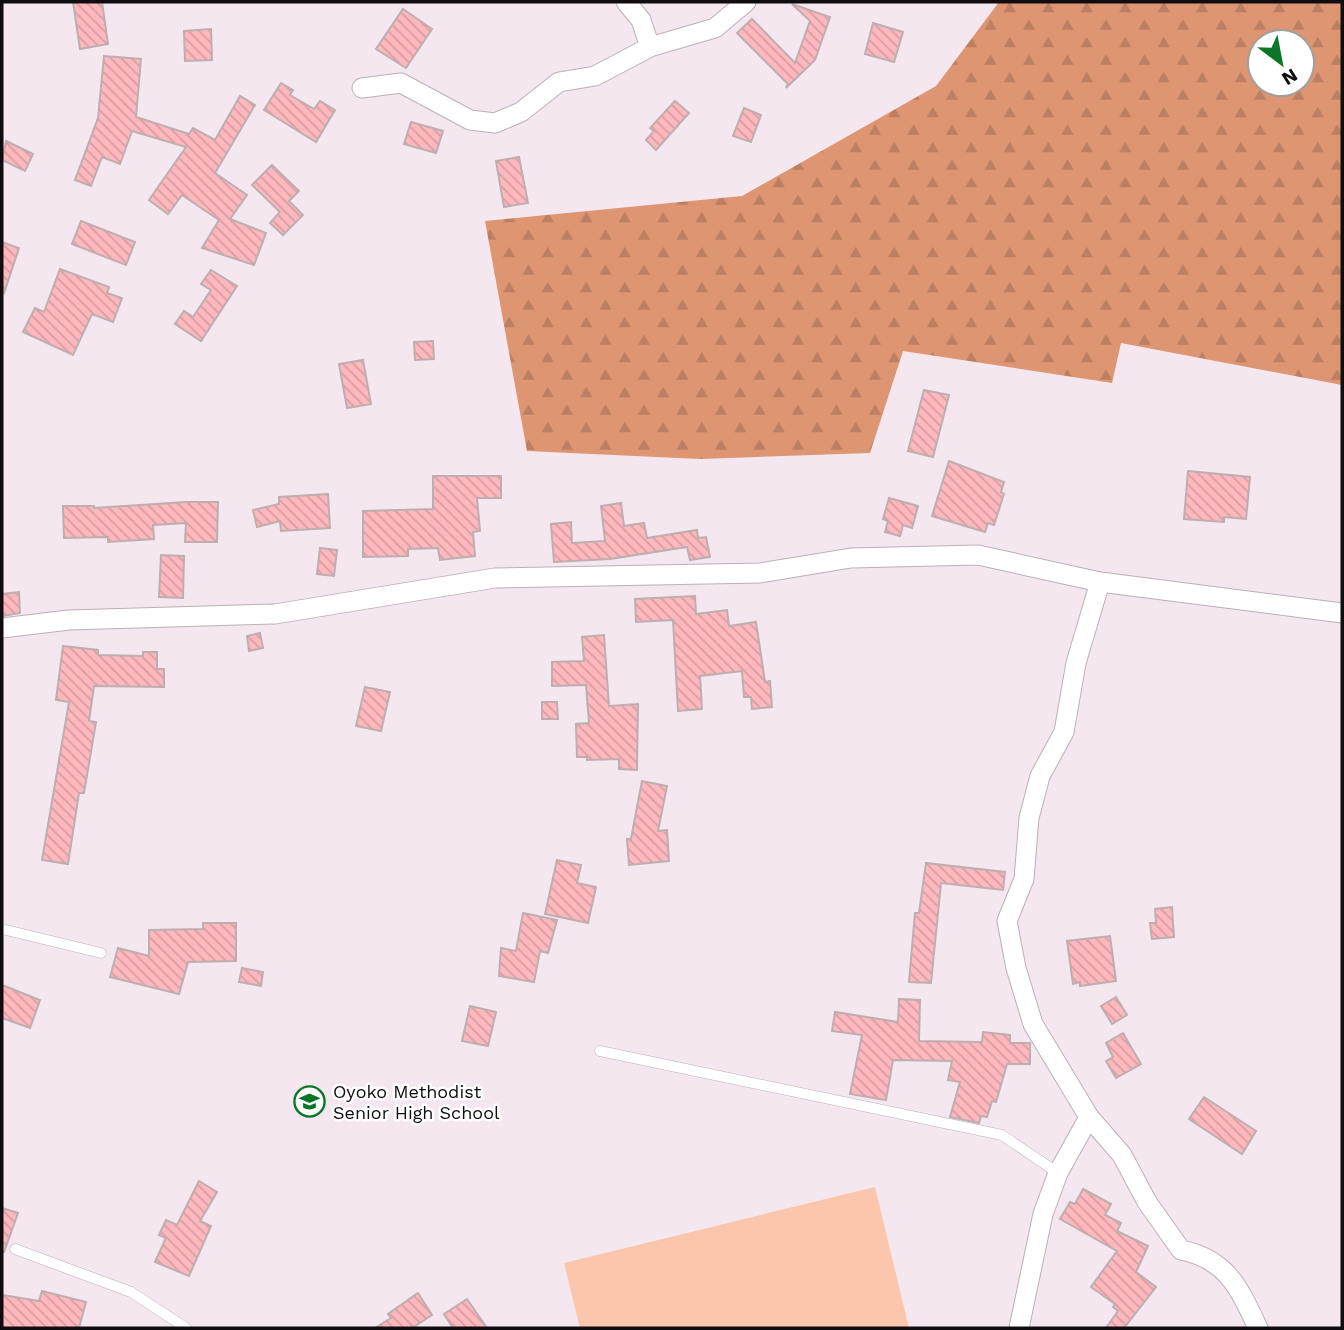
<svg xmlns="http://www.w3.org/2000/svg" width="1344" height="1330" font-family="'Work Sans',sans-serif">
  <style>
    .forest { fill: url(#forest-firs); fill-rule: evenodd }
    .garden { fill: #fcc6ac }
    .building { fill: url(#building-back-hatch); stroke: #bdafb0; stroke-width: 2 }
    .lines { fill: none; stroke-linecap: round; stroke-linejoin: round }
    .lane-casing { stroke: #bcb0b7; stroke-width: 11 }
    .street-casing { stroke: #bcb0b7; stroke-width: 21 }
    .lane { stroke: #fff; stroke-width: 10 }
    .street { stroke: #fff; stroke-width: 19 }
    .labels { text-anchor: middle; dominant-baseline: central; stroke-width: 5; stroke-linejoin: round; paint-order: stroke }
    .poi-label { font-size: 18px; fill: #100c0f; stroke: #fff; text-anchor: start }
  </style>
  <defs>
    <pattern id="forest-firs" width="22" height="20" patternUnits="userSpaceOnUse" patternTransform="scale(1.75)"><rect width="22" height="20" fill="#de9571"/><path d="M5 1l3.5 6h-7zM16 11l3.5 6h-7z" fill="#bd7f61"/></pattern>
    <pattern id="building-back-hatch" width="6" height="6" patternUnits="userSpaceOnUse" patternTransform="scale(1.75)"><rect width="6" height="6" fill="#feb8be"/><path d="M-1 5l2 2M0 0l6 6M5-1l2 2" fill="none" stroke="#d99da2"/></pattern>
  </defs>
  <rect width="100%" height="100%" fill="#f4e7ef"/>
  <!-- forest -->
  <path class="forest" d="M 999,2 L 1342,2 L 1342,385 L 1121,343 L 1112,383 L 903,351 L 870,453 L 700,459 L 527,451 L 485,221 L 742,196 L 936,86 ZM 1260,42 L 1302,42 L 1302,84 L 1260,84 Z"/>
  <!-- garden -->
  <path class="garden" d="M 875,1187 L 909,1328 L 580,1328 L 564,1263 Z"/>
  <!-- building -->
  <g class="building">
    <path d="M 73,2 L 102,2 L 108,44 L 80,49 Z"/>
    <path d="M 792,4 L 830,17 L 815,60 L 786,88 L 788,84 L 737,33 L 752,19 L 795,63 L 810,21 Z"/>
    <path d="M 403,9 L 432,29 L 406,68 L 376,49 Z"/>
    <path d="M 873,23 L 903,32 L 894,62 L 865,54 Z"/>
    <path d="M 211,29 L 212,60 L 185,61 L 184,31 Z"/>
    <path d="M 104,56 L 141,59 L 136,117 L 189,134 L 193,128 L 215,140 L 240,96 L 255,105 L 215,173 L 247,195 L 230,219 L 266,233 L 254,265 L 202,248 L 219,220 L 182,195 L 168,214 L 149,200 L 186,147 L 132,131 L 120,164 L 102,157 L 91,186 L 75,180 L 98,118 Z"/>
    <path d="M 281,83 L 293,90 L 290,95 L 314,109 L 320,101 L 335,110 L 316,142 L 264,110 Z"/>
    <path d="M 675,101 L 689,113 L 656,150 L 646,140 L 654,131 L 650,128 Z"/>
    <path d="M 744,108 L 761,115 L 751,142 L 733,136 Z"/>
    <path d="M 411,122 L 443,131 L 436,153 L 404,144 Z"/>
    <path d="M 6,141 L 33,154 L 25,171 L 2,160 Z"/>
    <path d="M 519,157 L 528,203 L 504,207 L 496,161 Z"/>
    <path d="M 272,165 L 299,191 L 289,201 L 303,215 L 283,235 L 270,223 L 280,212 L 252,185 Z"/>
    <path d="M 81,221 L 135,242 L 126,265 L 72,244 Z"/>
    <path d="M 2,242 L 19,248 L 4,293 L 2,292 Z"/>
    <path d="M 60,269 L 109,287 L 107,293 L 122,298 L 113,322 L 92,314 L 73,355 L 23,332 L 35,308 L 44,312 Z"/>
    <path d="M 211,270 L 237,286 L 201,341 L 175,324 L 184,311 L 193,317 L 211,290 L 201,284 Z"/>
    <path d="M 433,341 L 434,359 L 415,360 L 414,342 Z"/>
    <path d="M 363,360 L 371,404 L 347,408 L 339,364 Z"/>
    <path d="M 924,390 L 949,395 L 933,457 L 908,451 Z"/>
    <path d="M 949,461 L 1004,482 L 1001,492 L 1004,494 L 994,525 L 988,523 L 985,532 L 932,516 Z"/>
    <path d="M 1188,471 L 1250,477 L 1246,519 L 1224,517 L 1224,522 L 1184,519 Z"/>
    <path d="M 433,476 L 501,476 L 501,498 L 477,498 L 480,531 L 473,532 L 475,556 L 440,560 L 438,548 L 408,549 L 408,556 L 363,557 L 363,511 L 433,509 Z"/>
    <path d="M 328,494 L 330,528 L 281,531 L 280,521 L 257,527 L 253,510 L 279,504 L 279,497 Z"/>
    <path d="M 889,498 L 918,506 L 912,528 L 903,525 L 900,536 L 885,532 L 888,521 L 883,519 Z"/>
    <path d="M 186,502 L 218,502 L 217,542 L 185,542 L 186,523 L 153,525 L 154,539 L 108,542 L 108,537 L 64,538 L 63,506 L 94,506 L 94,508 Z"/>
    <path d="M 621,503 L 624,526 L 644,523 L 647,538 L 697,530 L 698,538 L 706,537 L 710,557 L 690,560 L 687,547 L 610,559 L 554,562 L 551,524 L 571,522 L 572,543 L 605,541 L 601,506 Z"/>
    <path d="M 320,548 L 337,550 L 334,576 L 317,574 Z"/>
    <path d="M 161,555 L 184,556 L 183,598 L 159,597 Z"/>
    <path d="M 19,592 L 20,613 L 2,616 L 2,594 Z"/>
    <path d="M 695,596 L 696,614 L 727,610 L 729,626 L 756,622 L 765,682 L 770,681 L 772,707 L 752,709 L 751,697 L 744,697 L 742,671 L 700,676 L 702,709 L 678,711 L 673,620 L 636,622 L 635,599 Z"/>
    <path d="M 260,633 L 263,648 L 249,651 L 247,636 Z"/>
    <path d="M 604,635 L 609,706 L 638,704 L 637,770 L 619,769 L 619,759 L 587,760 L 587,757 L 577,757 L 576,724 L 589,723 L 586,685 L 552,686 L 552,662 L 584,661 L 582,637 Z"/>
    <path d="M 63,646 L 98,650 L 98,655 L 143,656 L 143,652 L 157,652 L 157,669 L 164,669 L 164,687 L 94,686 L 89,721 L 96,722 L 84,793 L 79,793 L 68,864 L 42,860 L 69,702 L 56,700 Z"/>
    <path d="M 365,687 L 390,692 L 381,731 L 356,726 Z"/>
    <path d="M 542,702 L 557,702 L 558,719 L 542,719 Z"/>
    <path d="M 642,781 L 667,786 L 658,831 L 667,830 L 669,861 L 629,865 L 627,839 L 631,839 Z"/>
    <path d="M 557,860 L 581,865 L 577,883 L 596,887 L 588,923 L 545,914 Z"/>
    <path d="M 926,863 L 1005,872 L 1003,890 L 941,883 L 931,983 L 909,982 L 915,913 L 919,913 Z"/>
    <path d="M 1172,907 L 1174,937 L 1152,939 L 1150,923 L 1156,923 L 1155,909 Z"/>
    <path d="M 523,913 L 557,920 L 548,953 L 540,951 L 534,982 L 499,976 L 501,948 L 516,951 Z"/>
    <path d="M 203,923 L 236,923 L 236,961 L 188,962 L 179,994 L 110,977 L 118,948 L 149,956 L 149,930 L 203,929 Z"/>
    <path d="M 1110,936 L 1116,981 L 1080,986 L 1080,982 L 1073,984 L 1067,941 Z"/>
    <path d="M 242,968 L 263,972 L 261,986 L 239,982 Z"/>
    <path d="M 2,985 L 40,1000 L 30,1028 L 2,1018 Z"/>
    <path d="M 1116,997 L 1127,1015 L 1112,1024 L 1101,1006 Z"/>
    <path d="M 899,999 L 920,1000 L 919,1041 L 982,1042 L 983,1032 L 1010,1035 L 1010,1043 L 1030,1043 L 1030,1064 L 1007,1064 L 996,1102 L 992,1101 L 987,1117 L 981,1116 L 979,1123 L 950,1117 L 960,1082 L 948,1080 L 952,1061 L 893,1060 L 886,1100 L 850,1094 L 862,1035 L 832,1031 L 835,1012 L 898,1022 Z"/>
    <path d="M 470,1006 L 496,1012 L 488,1046 L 462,1041 Z"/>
    <path d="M 1123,1033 L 1141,1064 L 1116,1078 L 1106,1061 L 1113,1057 L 1106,1043 Z"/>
    <path d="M 1204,1097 L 1256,1131 L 1242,1154 L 1189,1119 Z"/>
    <path d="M 199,1181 L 217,1192 L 200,1221 L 211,1226 L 189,1276 L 155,1262 L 166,1238 L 159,1235 L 166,1220 L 177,1225 Z"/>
    <path d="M 1083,1189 L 1111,1204 L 1105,1215 L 1121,1223 L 1117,1231 L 1148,1246 L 1136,1272 L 1156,1287 L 1124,1328 L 1106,1328 L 1118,1311 L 1113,1307 L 1115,1304 L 1091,1287 L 1117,1251 L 1060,1219 L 1070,1202 L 1075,1204 Z"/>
    <path d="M 2,1208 L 18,1213 L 4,1252 L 2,1252 Z"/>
    <path d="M 42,1291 L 86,1302 L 79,1328 L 2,1328 L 2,1295 L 39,1301 Z"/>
    <path d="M 418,1293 L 432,1315 L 412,1328 L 375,1328 L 391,1318 L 388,1314 Z"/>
    <path d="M 467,1299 L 487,1328 L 453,1328 L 444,1314 Z"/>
  </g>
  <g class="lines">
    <defs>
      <g id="lane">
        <path d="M 2,929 L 101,953"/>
        <path d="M 600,1051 L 1002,1135 L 1058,1173"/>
        <path d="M 15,1249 L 131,1292 L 186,1328"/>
      </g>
      <g id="street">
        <path d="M 626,2 L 641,20 L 650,47"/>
        <path d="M 362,88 L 401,83 L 470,120 L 495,123 L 521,112 L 559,82 L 595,76 L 650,47 L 715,28 L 746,2"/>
        <path d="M 1100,582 L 1076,663 L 1064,732 L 1040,776 L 1029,818 L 1024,879 L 1007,921 L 1016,968 L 1033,1024 L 1089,1117 L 1122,1155 L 1147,1202 L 1181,1250 C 1227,1259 1239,1288 1258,1328"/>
        <path d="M 2,628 L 69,620 L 275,614 L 495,578 L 760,573 L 851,558 L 978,555 L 1100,582 L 1342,613"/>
        <path d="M 1019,1328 L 1043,1214 L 1058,1173 L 1089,1117"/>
      </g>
    </defs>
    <!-- lane casing -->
    <use href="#lane" class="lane-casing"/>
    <!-- street casing -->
    <use href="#street" class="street-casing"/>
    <!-- lane -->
    <use href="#lane" class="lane"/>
    <!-- street -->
    <use href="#street" class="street"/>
  </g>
  <!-- icons -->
  <defs>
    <symbol id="school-ring" viewBox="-11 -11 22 22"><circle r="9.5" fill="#fff" stroke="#0b7528" stroke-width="1.5"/><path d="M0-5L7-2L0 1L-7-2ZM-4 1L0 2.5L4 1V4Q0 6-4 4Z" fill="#0b7528"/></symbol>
  </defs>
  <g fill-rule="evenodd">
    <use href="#school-ring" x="292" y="1084" width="35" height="35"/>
  </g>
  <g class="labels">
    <!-- poi labels -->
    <g class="poi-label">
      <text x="333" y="1091">Oyoko Methodist<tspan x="333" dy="21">Senior High School</tspan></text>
    </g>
  </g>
  <!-- border -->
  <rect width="1344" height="1330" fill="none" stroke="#100c0f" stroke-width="7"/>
  <!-- north arrow -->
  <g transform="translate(1281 63) rotate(148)"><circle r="33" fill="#ffffff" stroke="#9f9e9f" stroke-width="2"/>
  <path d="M0-5L12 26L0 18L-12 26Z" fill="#0b7528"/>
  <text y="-10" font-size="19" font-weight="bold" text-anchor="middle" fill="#100c0f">N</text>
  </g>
</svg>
